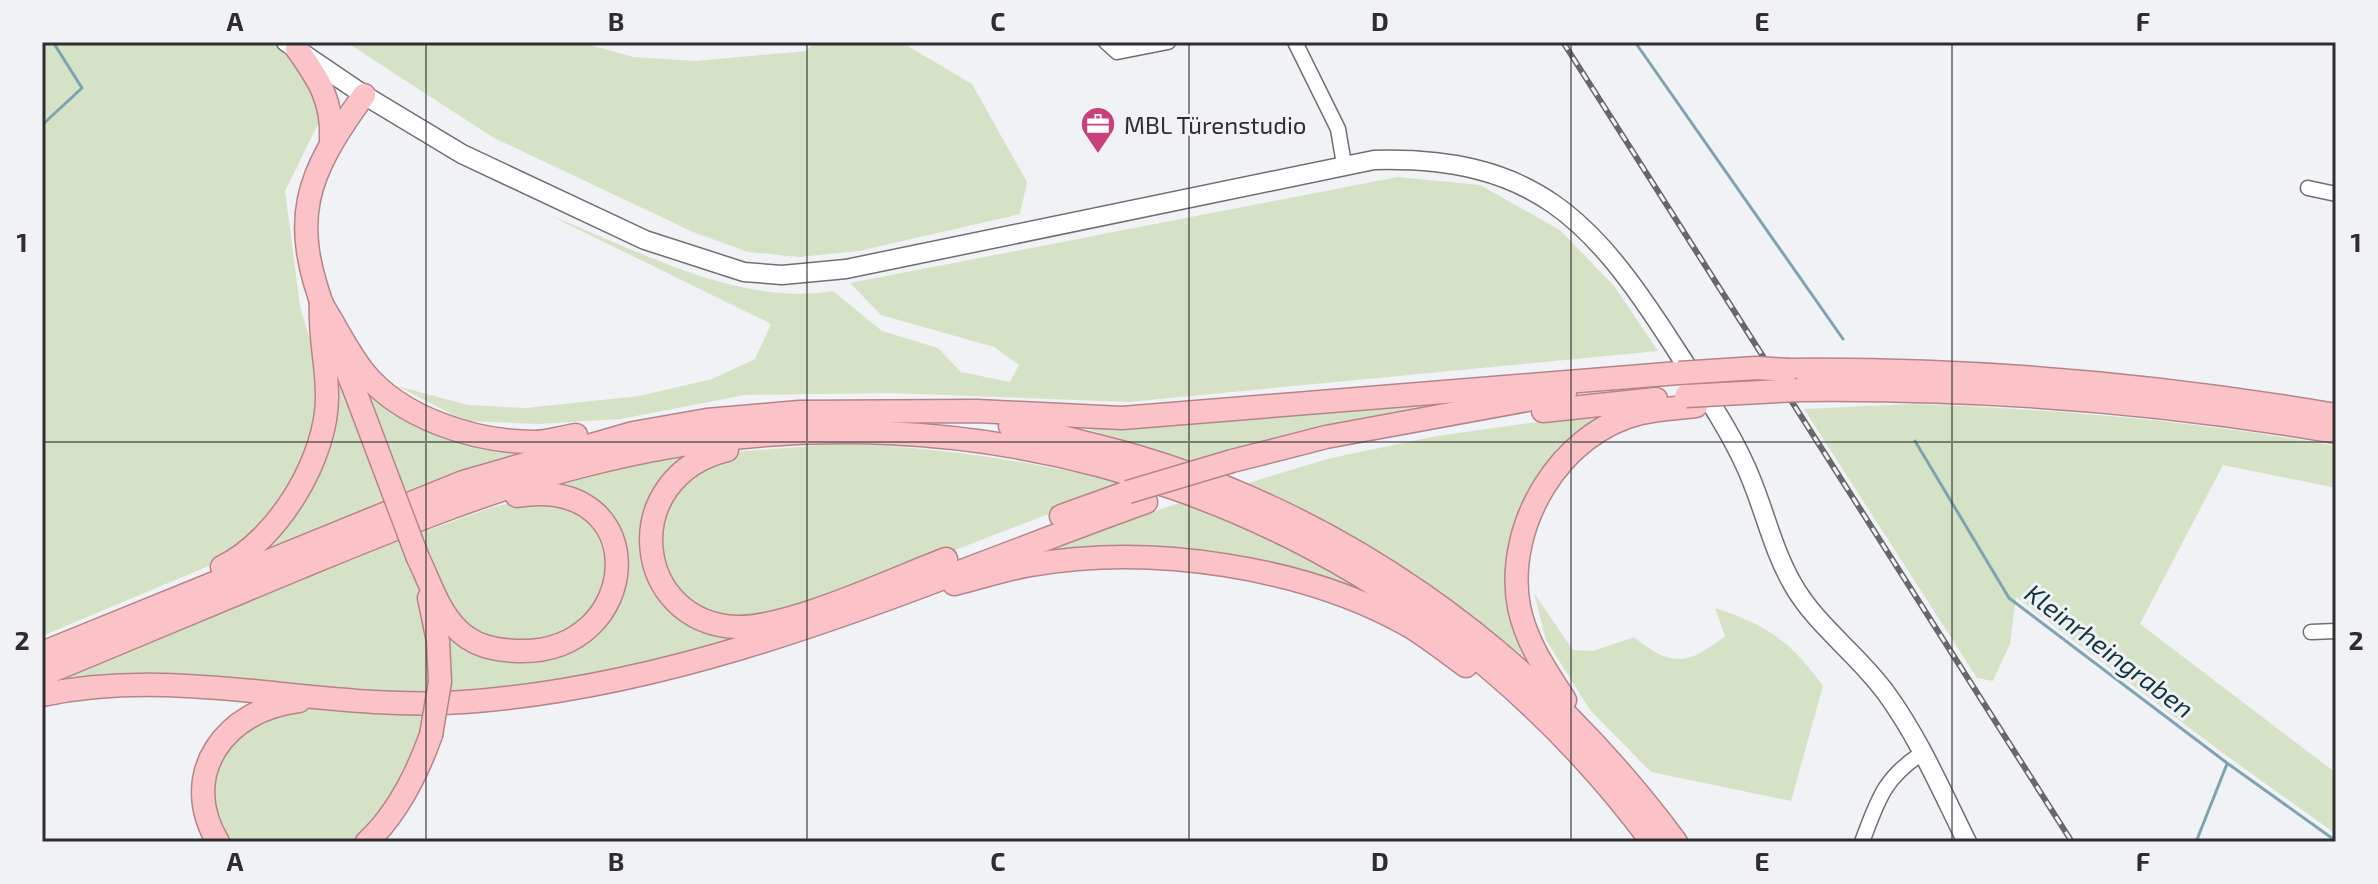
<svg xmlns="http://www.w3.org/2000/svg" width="2378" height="884" font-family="'Exo 2',sans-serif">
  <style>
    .green { fill: #d6e2c6 }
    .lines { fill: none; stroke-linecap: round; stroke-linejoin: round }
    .stream { stroke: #7da4b2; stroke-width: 3 }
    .minor-casing { stroke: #6e6f73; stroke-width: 17 }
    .secondary-casing { stroke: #6e6f73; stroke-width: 21 }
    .trunk-casing { stroke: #b3858a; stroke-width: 25 }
    .minor { stroke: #fff; stroke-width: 14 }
    .secondary { stroke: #fff; stroke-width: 18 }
    .trunk { stroke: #fbc3c8; stroke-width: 22 }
    .rail-casing { stroke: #68686b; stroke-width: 6 }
    .rail { stroke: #f0f2f6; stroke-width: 3; stroke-dasharray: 9; stroke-linecap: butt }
    .trunk-bridge-casing { stroke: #b3858a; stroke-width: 25; stroke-linecap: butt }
    .trunk-bridge { stroke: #fbc3c8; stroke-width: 22 }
    .grid { fill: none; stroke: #2e2e30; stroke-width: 2; stroke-opacity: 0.55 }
    .labels { text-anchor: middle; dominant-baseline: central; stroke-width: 6; stroke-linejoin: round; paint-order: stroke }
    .poi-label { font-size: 24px; fill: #2e2e30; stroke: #f0f2f6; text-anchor: start }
    .water-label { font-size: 26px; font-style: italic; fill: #123743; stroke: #f0f2f6 }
    .neatline { fill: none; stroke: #2e2e30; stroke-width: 3 }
    .grid-label { font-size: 26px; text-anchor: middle; font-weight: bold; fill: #2e2e30 }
  </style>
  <rect width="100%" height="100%" fill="#f0f2f6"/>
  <!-- green -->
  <g class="green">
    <path d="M 42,42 L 286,42 L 280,51 L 303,69 L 324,112 L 285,191 L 300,306 L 318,367 L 318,417 L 309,453 L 263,529 L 230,557 L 42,636 Z"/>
    <path d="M 346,42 L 580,42 L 633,57 L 695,61 L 807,51 L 813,42 L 901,42 L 972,84 L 1027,182 L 1020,214 L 859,251 L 799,257 L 748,252 L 693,232 L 494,138 Z"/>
    <path d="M 1398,177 L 1480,185 L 1560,230 L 1614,286 L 1658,351 L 1128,402 L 892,393 L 744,395 L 621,419 L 538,424 L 465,421 L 397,386 L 468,405 L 526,408 L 639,396 L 712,379 L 755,359 L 771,324 L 549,215 C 636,249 737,307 833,291 L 882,331 L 938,348 L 961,372 L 1010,382 L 1019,365 L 994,347 L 881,315 L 850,283 Z"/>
    <path d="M 327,342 L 385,502 L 256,555 L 308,486 Z"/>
    <path d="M 357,377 L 379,396 L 537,449 L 405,493 Z"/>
    <path d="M 1559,384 L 1233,450 L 1193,461 L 1066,423 Z"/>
    <path d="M 1912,404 C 2053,409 2197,421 2336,446 L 2336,488 L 2223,465 L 2140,624 L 2336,773 L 2336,834 L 2220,751 L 2016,597 L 2010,644 L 1993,681 L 1977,678 L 1804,409 Z"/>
    <path d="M 1636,408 L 1596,426 L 1516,536 L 1534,666 C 1446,591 1354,529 1248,483 L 1331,458 L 1437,436 Z"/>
    <path d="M 837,444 C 936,446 1030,461 1126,484 L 826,600 L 738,621 L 684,601 L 656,549 L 667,494 L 732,452 Z"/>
    <path d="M 695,454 L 663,481 L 658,587 L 758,633 L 582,677 L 458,692 L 42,686 L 401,540 L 441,632 L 466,644 L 585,637 L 621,546 L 551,486 L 610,470 Z"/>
    <path d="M 535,497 L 599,524 L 613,577 L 574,632 L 496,645 L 449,612 L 420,533 L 493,507 Z"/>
    <path d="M 1186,501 L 1314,560 L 1414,621 L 1261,567 L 995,564 L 1142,511 L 1145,514 Z"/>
    <path d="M 1534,593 L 1573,650 L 1593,651 L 1634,637 C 1672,668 1688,665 1725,636 L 1715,608 C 1769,626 1790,641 1823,686 L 1791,801 L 1651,772 L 1590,710 L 1546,640 Z"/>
    <path d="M 292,706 L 426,711 L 420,751 L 362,842 L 226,842 C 197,796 216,772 237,730 Z"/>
  </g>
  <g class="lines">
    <!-- stream -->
    <g class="stream">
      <path d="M 1635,42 L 1843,339"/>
      <path d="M 42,125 L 82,88 L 53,42"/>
      <path d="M 1915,441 L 2009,598 L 2227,763 L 2336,841"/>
      <path d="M 2196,842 L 2227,764"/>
    </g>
    <defs>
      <g id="minor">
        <path d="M 1106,42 L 1117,52 L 1168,42"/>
        <path d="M 1295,42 L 1338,129 L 1344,164"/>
        <path d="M 2308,188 L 2336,194"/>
        <path d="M 2311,632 L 2336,631"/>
        <path d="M 1862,842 C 1878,800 1883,779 1922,753"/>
      </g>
      <path id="secondary" d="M 286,42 L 364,95 L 462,154 L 645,240 L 744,272 L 782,275 L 846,269 L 1374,160 C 1534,156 1592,219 1673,345 C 1698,384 1726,423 1745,465 C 1763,503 1771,546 1792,583 C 1815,625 1858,654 1886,693 C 1919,738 1942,792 1967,842"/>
      <g id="trunk">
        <path d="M 297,49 C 319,80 333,101 331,140"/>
        <path d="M 321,303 C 335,325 347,350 363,371 C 400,418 475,442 534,442 C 547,442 562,437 576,435"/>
        <path d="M 326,315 C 289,219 305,176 364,95"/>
        <path d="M 339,351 L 358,399"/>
        <path d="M 1788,370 C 1972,368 2154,384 2336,415"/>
        <path d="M 1798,390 C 1979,388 2157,401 2336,432"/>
        <path d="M 1543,411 L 1656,399"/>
        <path d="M 1010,426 C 1040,430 1069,439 1098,446 C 1333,505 1532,648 1676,842"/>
        <path d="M 727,450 C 617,477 632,623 737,627 C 790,628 893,579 946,559"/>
        <path d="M 1232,461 L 1326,437 L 1565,393"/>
        <path d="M 1061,516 L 1128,492"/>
        <path d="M 418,558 C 429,580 438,610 456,628 C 473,646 494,650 517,651 C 644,656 656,474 517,496"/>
        <path d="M 222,567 C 278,540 328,457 327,395 C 327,364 319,335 321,303"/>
        <path d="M 954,584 C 980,578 1005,569 1031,565 C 1150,544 1305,566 1411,627 C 1430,639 1448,653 1466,666"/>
        <path d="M 429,598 L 438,641 L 440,682"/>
        <path d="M 42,653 L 463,482 L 633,433 L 707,420 L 799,412 L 977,411 L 1122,418 L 1679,373"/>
        <path d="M 42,675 C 128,639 213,604 299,568 C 392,530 487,490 586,465 C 989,361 1404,508 1652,842"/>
        <path d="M 42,695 C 184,665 322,712 464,702 C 704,685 923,582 1146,502"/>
        <path d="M 1565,700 C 1546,671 1526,642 1519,607 C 1504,526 1560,432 1641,413 C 1659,409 1678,408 1696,406"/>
        <path d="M 218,842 C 177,774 226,709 299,701"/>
        <path d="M 367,842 C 397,814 417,774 431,735"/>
      </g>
    </defs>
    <!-- minor casing -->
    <use href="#minor" class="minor-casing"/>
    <!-- secondary casing -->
    <use href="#secondary" class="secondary-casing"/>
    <!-- trunk casing -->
    <use href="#trunk" class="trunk-casing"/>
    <!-- minor -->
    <use href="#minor" class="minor"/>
    <!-- secondary -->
    <use href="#secondary" class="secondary"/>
    <!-- trunk -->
    <use href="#trunk" class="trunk"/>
    <defs>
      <path id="rail" d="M 1563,42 L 2072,842"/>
    </defs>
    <!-- rail casing -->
    <use href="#rail" class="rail-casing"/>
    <!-- rail -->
    <use href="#rail" class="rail"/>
    <defs>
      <g id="trunk-bridge">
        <path d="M 1679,373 L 1756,368 L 1788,370"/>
        <path d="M 1686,396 L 1798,390"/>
        <path d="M 358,399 L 418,558"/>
        <path d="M 1128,492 L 1232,461"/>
        <path d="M 431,735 L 440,682"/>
      </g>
    </defs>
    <!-- trunk-bridge casing -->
    <use href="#trunk-bridge" class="trunk-bridge-casing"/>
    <!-- trunk-bridge -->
    <use href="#trunk-bridge" class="trunk-bridge"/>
  </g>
  <!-- grid -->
  <path class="grid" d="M 426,42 L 426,842M 807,42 L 807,842M 1189,42 L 1189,842M 1571,42 L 1571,842M 1952,42 L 1952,842M 42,442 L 2336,442"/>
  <!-- icons -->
  <defs>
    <symbol id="office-pin" viewBox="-11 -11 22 30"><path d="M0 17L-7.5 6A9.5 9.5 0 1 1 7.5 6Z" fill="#c9407a" stroke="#f0f2f6"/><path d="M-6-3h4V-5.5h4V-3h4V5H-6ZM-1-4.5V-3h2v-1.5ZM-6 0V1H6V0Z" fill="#fff"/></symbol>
  </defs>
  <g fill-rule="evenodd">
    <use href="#office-pin" x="1078" y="104" width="40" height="54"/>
  </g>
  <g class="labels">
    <!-- poi labels -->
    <g class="poi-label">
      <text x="1124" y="124">MBL Türenstudio</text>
    </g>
    <!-- water labels -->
    <g class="water-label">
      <text transform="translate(2110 650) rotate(37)">Kleinrheingraben</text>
    </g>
  </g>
  <!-- border -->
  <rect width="2378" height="884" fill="none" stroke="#f0f2f6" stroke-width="88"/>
  <rect x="44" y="44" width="2290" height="796" class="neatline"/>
  <g class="grid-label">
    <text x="235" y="31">A</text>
    <text x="616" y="31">B</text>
    <text x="998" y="31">C</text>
    <text x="1380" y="31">D</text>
    <text x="1762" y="31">E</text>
    <text x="2143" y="31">F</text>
    <text x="22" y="252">1</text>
    <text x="2356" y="252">1</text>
    <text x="22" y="650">2</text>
    <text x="2356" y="650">2</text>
    <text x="235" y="871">A</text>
    <text x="616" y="871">B</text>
    <text x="998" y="871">C</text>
    <text x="1380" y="871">D</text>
    <text x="1762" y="871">E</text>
    <text x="2143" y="871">F</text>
  </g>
</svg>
